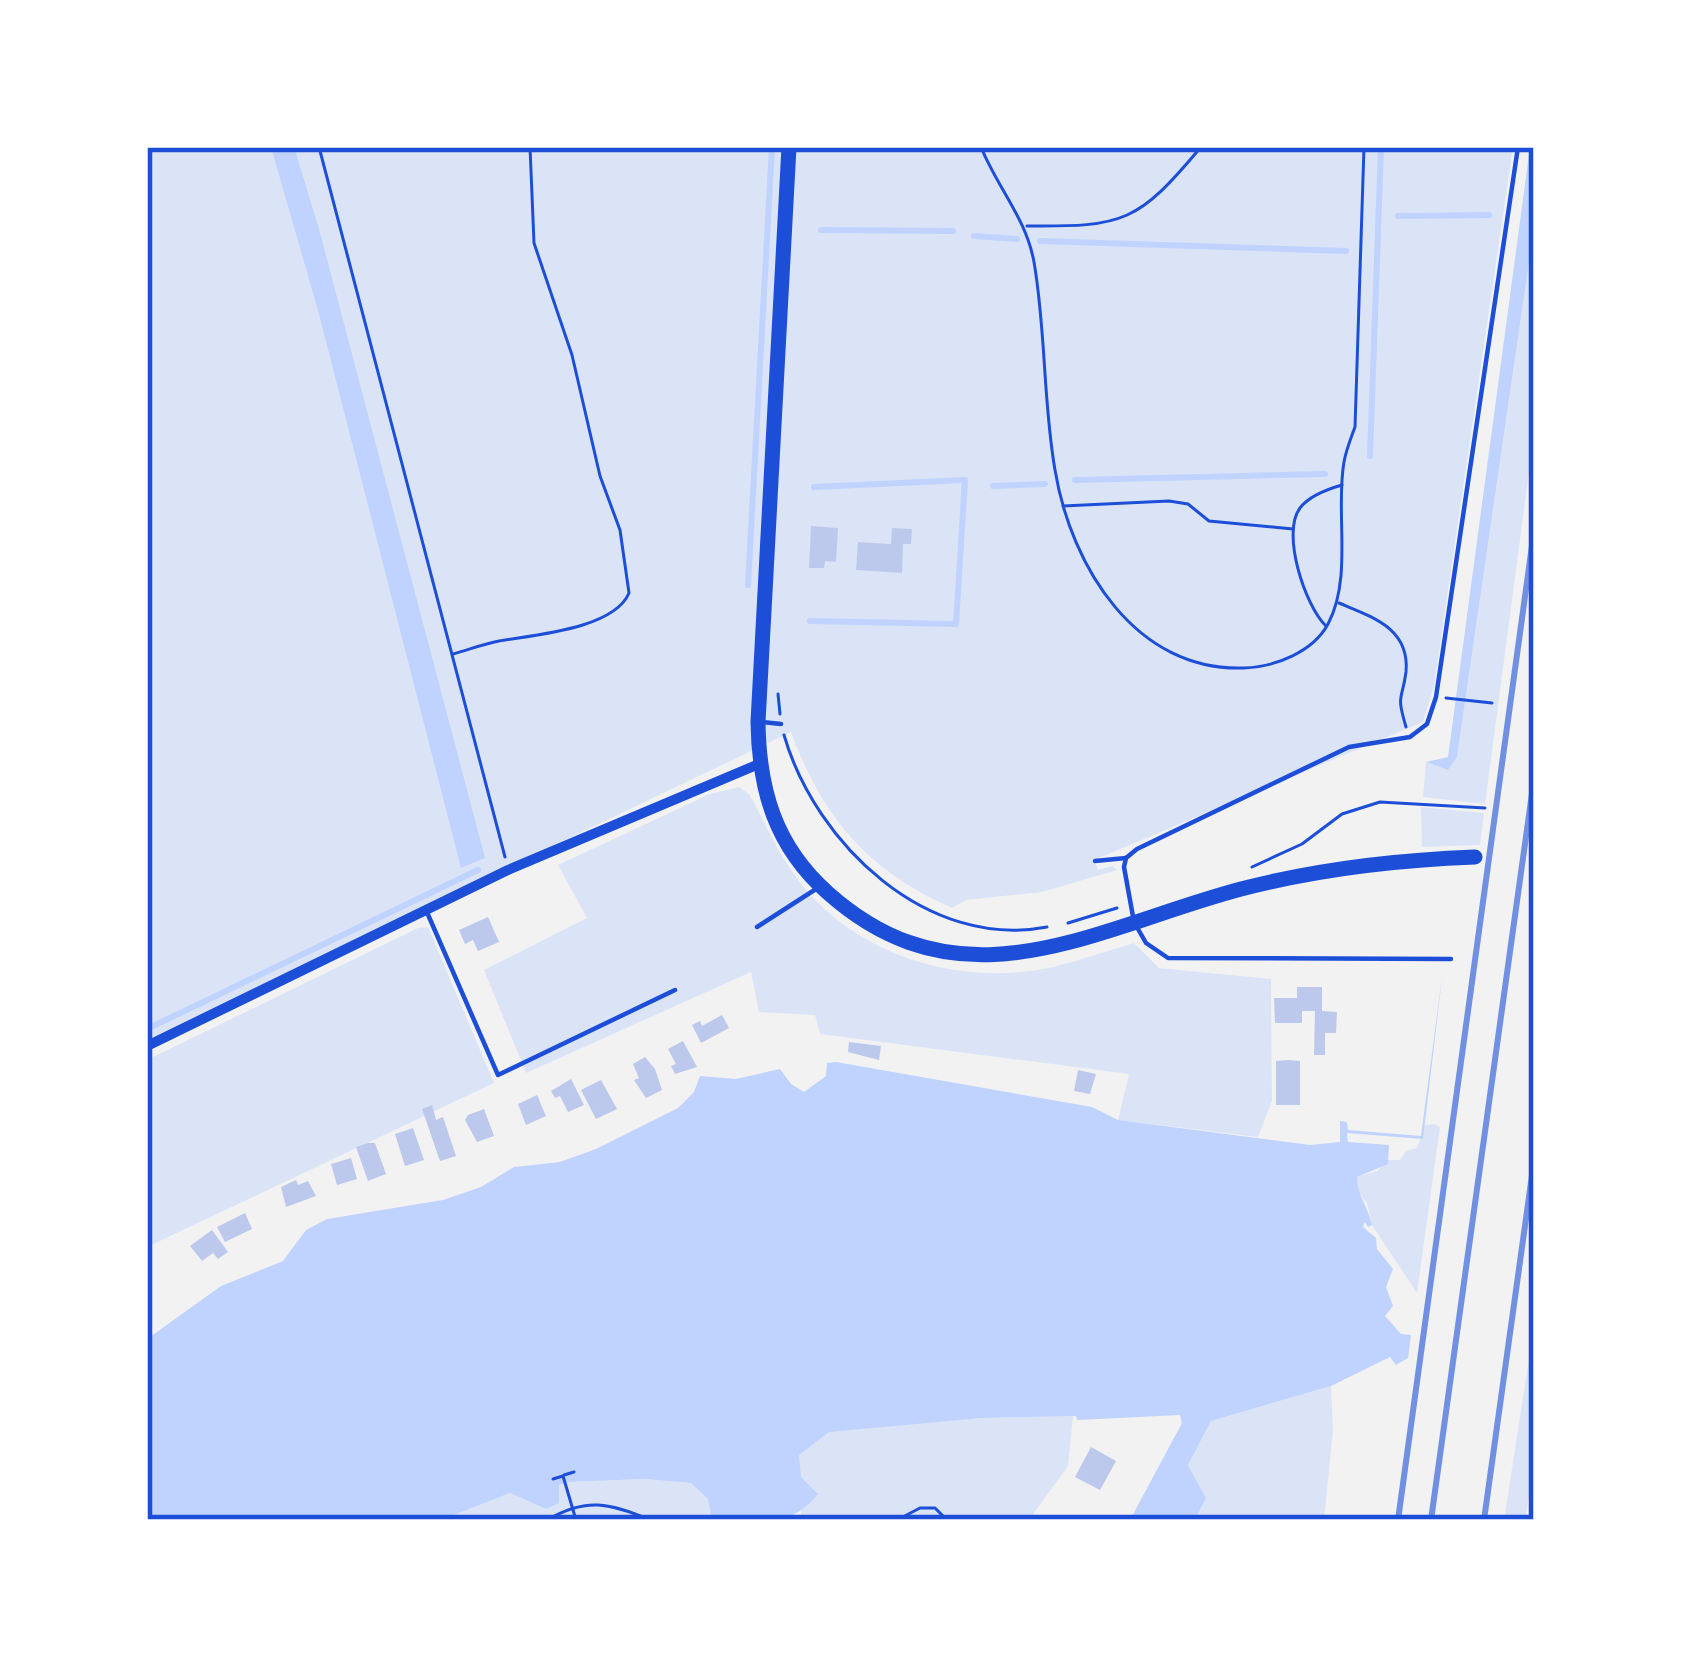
<svg xmlns="http://www.w3.org/2000/svg" width="1681" height="1667" font-family="'Space Grotesk',sans-serif">
  <style>
    .green { fill: #dbe4f7 }
    .water { fill: #bfd3fe }
    .lines { fill: none; stroke-linecap: round; stroke-linejoin: round }
    .stream { stroke: #bfd3fe; stroke-width: 6 }
    .building { fill: #bdc9ec }
    .path { stroke: #1d4ed8; stroke-width: 3 }
    .service { stroke: #1d4ed8; stroke-width: 4.5 }
    .minor { stroke: #1d4ed8; stroke-width: 10 }
    .secondary { stroke: #1d4ed8; stroke-width: 15 }
    .rail { stroke: #7290e2; stroke-width: 6 }
    .neatline { fill: none; stroke: #1d4ed8; stroke-width: 4.5 }
  </style>
  <rect width="100%" height="100%" fill="#f2f2f2"/>
  <!-- green -->
  <g class="green">
    <path d="M 147,147 L 1513,147 L 1434,686 L 1423,722 L 1094,860 L 1098,870 L 1113,866 L 1117,870 L 1042,892 L 966,900 L 952,908 C 868,871 822,817 791,732 L 147,1040 Z"/>
    <path d="M 1534,228 L 1534,434 L 1485,804 L 1423,797 L 1426,762 L 1448,770 L 1457,757 Z"/>
    <path d="M 739,787 L 749,794 C 764,821 777,851 795,876 C 852,955 959,988 1053,967 C 1080,960 1107,951 1134,943 L 1159,968 L 1271,979 L 1272,1101 L 1258,1137 L 1118,1120 L 1129,1074 L 820,1034 L 815,1015 L 759,1012 L 751,972 L 526,1073 L 484,970 L 587,918 L 558,865 L 710,794 Z"/>
    <path d="M 1421,807 L 1484,813 L 1480,845 L 1422,847 Z"/>
    <path d="M 428,927 L 494,1083 L 147,1247 L 147,1060 L 418,928 Z"/>
    <path d="M 1435,1124 L 1440,1127 L 1417,1293 L 1372,1225 L 1367,1203 L 1356,1189 L 1357,1177 L 1377,1171 L 1388,1160 L 1400,1160 L 1406,1151 L 1417,1148 L 1425,1125 Z"/>
    <path d="M 1534,1302 L 1534,1468 L 1525,1520 L 1504,1520 L 1533,1333 Z"/>
    <path d="M 1331,1386 L 1333,1430 L 1324,1520 L 1195,1520 L 1206,1498 L 1188,1465 L 1211,1421 Z"/>
    <path d="M 1073,1416 L 1068,1466 L 1029,1520 L 778,1520 L 801,1515 L 799,1454 L 829,1431 L 982,1418 Z"/>
    <path d="M 644,1479 L 691,1483 L 709,1499 L 712,1520 L 441,1520 L 510,1493 L 546,1509 L 559,1485 L 570,1482 Z"/>
  </g>
  <!-- water -->
  <g class="water">
    <path d="M 271,147 L 294,147 L 319,229 L 485,858 L 461,868 L 319,314 Z"/>
    <path d="M 1530,147 L 1534,147 L 1534,228 L 1457,757 L 1448,770 L 1426,762 L 1448,757 Z"/>
    <path d="M 1443,970 L 1423,1139 L 1347,1133 L 1348,1142 L 1389,1145 L 1388,1164 L 1357,1177 C 1356,1192 1368,1207 1372,1225 L 1368,1227 L 1365,1222 L 1363,1227 L 1376,1238 L 1377,1249 L 1393,1269 L 1386,1287 L 1393,1306 L 1385,1316 L 1401,1334 L 1411,1335 L 1408,1358 L 1396,1365 L 1390,1357 L 1331,1386 L 1211,1421 L 1188,1465 L 1206,1498 L 1195,1520 L 1130,1520 L 1182,1423 L 1180,1415 L 1077,1420 L 1076,1416 L 982,1418 L 829,1432 L 799,1455 L 801,1477 L 818,1494 C 788,1531 756,1520 712,1520 L 708,1499 L 691,1483 L 644,1479 L 569,1482 L 559,1485 L 559,1503 L 546,1509 L 510,1493 L 441,1520 L 147,1520 L 147,1339 L 221,1286 L 283,1261 L 306,1230 L 327,1219 L 443,1200 L 481,1187 L 514,1167 L 560,1162 L 596,1149 L 678,1108 L 694,1092 L 700,1076 L 736,1079 L 780,1069 L 791,1084 L 804,1092 L 826,1076 L 827,1063 L 836,1062 L 1092,1107 L 1118,1120 L 1310,1145 L 1340,1142 L 1340,1121 L 1347,1122 L 1348,1130 L 1421,1136 Z"/>
  </g>
  <g class="lines">
    <!-- stream -->
    <g class="stream">
      <path d="M 1398,216 L 1489,215"/>
      <path d="M 821,230 L 953,231"/>
      <path d="M 974,236 L 1017,239"/>
      <path d="M 1040,241 L 1346,251"/>
      <path d="M 1370,456 L 1381,147"/>
      <path d="M 1075,480 L 1325,474"/>
      <path d="M 993,486 L 1045,484"/>
      <path d="M 748,585 L 772,147"/>
      <path d="M 810,621 L 956,624 L 965,480 L 814,487"/>
      <path d="M 147,1029 L 478,870"/>
    </g>
  </g>
  <!-- building -->
  <g class="building">
    <path d="M 811,526 L 838,528 L 836,562 L 825,561 L 824,568 L 809,568 Z"/>
    <path d="M 892,528 L 912,529 L 911,544 L 903,544 L 902,573 L 856,570 L 858,542 L 891,544 Z"/>
    <path d="M 488,917 L 499,942 L 478,951 L 473,940 L 465,944 L 459,930 Z"/>
    <path d="M 1297,987 L 1322,987 L 1322,1011 L 1337,1012 L 1336,1033 L 1325,1033 L 1325,1055 L 1314,1055 L 1315,1011 L 1302,1011 L 1302,1023 L 1275,1023 L 1274,998 L 1297,998 Z"/>
    <path d="M 722,1015 L 729,1028 L 701,1043 L 692,1025 L 700,1021 L 702,1026 Z"/>
    <path d="M 683,1041 L 697,1067 L 675,1074 L 671,1066 L 676,1064 L 668,1049 Z"/>
    <path d="M 849,1042 L 881,1046 L 879,1060 L 848,1052 Z"/>
    <path d="M 645,1057 L 655,1069 L 662,1090 L 646,1098 L 634,1080 L 639,1078 L 633,1064 Z"/>
    <path d="M 1289,1060 L 1300,1061 L 1300,1105 L 1276,1105 L 1276,1061 Z"/>
    <path d="M 1078,1070 L 1096,1074 L 1090,1094 L 1074,1091 Z"/>
    <path d="M 571,1079 L 584,1105 L 568,1112 L 560,1096 L 555,1098 L 551,1091 Z"/>
    <path d="M 601,1080 L 617,1109 L 596,1119 L 581,1090 Z"/>
    <path d="M 537,1095 L 546,1116 L 526,1125 L 518,1104 Z"/>
    <path d="M 432,1105 L 436,1120 L 443,1117 L 456,1156 L 440,1161 L 422,1109 Z"/>
    <path d="M 484,1109 L 494,1136 L 477,1142 L 465,1120 L 468,1115 Z"/>
    <path d="M 413,1128 L 424,1160 L 405,1166 L 395,1134 Z"/>
    <path d="M 368,1143 L 375,1143 L 386,1174 L 368,1181 L 356,1147 Z"/>
    <path d="M 351,1158 L 357,1179 L 337,1185 L 331,1164 Z"/>
    <path d="M 296,1180 L 298,1185 L 308,1181 L 316,1196 L 286,1207 L 281,1187 Z"/>
    <path d="M 245,1213 L 252,1229 L 225,1242 L 217,1227 Z"/>
    <path d="M 212,1230 L 228,1252 L 218,1259 L 213,1253 L 202,1261 L 190,1246 Z"/>
    <path d="M 1091,1447 L 1116,1461 L 1100,1490 L 1075,1477 Z"/>
  </g>
  <g class="lines">
    <!-- path -->
    <g class="path">
      <path d="M 319,147 L 505,857"/>
      <path d="M 981,147 C 997,187 1026,218 1034,262 C 1046,331 1043,402 1055,470 C 1071,567 1136,672 1244,668 C 1275,667 1313,652 1328,624 C 1353,577 1335,511 1344,462 C 1346,450 1351,438 1355,427 L 1364,147"/>
      <path d="M 1027,226 C 1125,227 1138,222 1201,147"/>
      <path d="M 1063,506 L 1169,501 L 1188,504 L 1209,521 L 1293,529"/>
      <path d="M 1339,603 C 1372,617 1410,628 1406,672 C 1402,702 1396,693 1406,727"/>
      <path d="M 1326,626 C 1305,606 1281,533 1300,508 C 1309,496 1328,489 1342,485"/>
      <path d="M 453,654 C 468,650 483,644 499,641 C 533,635 614,629 629,593 L 620,530 L 600,476 L 572,355 L 534,243 L 530,147"/>
      <path d="M 778,694 L 780,714"/>
      <path d="M 1446,698 L 1492,703"/>
      <path d="M 784,735 C 816,845 928,950 1047,927"/>
      <path d="M 1252,867 L 1302,844 L 1342,814 L 1380,802 L 1485,808"/>
      <path d="M 1068,923 L 1117,908"/>
      <path d="M 564,1475 L 574,1472"/>
      <path d="M 553,1479 L 563,1476 L 576,1520"/>
      <path d="M 547,1520 C 586,1497 609,1503 651,1520"/>
      <path d="M 897,1520 L 920,1508 L 935,1508 L 947,1520"/>
    </g>
    <!-- service -->
    <g class="service">
      <path d="M 762,722 L 781,724"/>
      <path d="M 1095,861 L 1126,858"/>
      <path d="M 426,910 L 498,1075 L 675,990"/>
      <path d="M 757,927 L 816,889"/>
      <path d="M 1451,959 L 1168,958 L 1146,943 L 1134,922 L 1124,867 L 1126,858 L 1137,849 L 1349,747 L 1410,737 L 1427,724 L 1436,697 L 1518,147"/>
    </g>
    <!-- minor -->
    <path class="minor" d="M 147,1046 L 508,870 L 759,764"/>
    <!-- secondary -->
    <path class="secondary" d="M 789,147 L 758,722 C 759,790 775,846 828,893 C 963,1013 1094,928 1241,889 C 1318,869 1396,860 1475,857"/>
    <!-- rail -->
    <g class="rail">
      <path d="M 1398,1520 L 1534,531"/>
      <path d="M 1431,1520 L 1534,779"/>
      <path d="M 1484,1520 L 1534,1161"/>
      <path d="M 1533,1520 L 1534,1515"/>
    </g>
  </g>
  <!-- border -->
  <rect width="1681" height="1667" fill="none" stroke="#ffffff" stroke-width="300"/>
  <rect x="150" y="150" width="1381" height="1367" class="neatline"/>
</svg>
